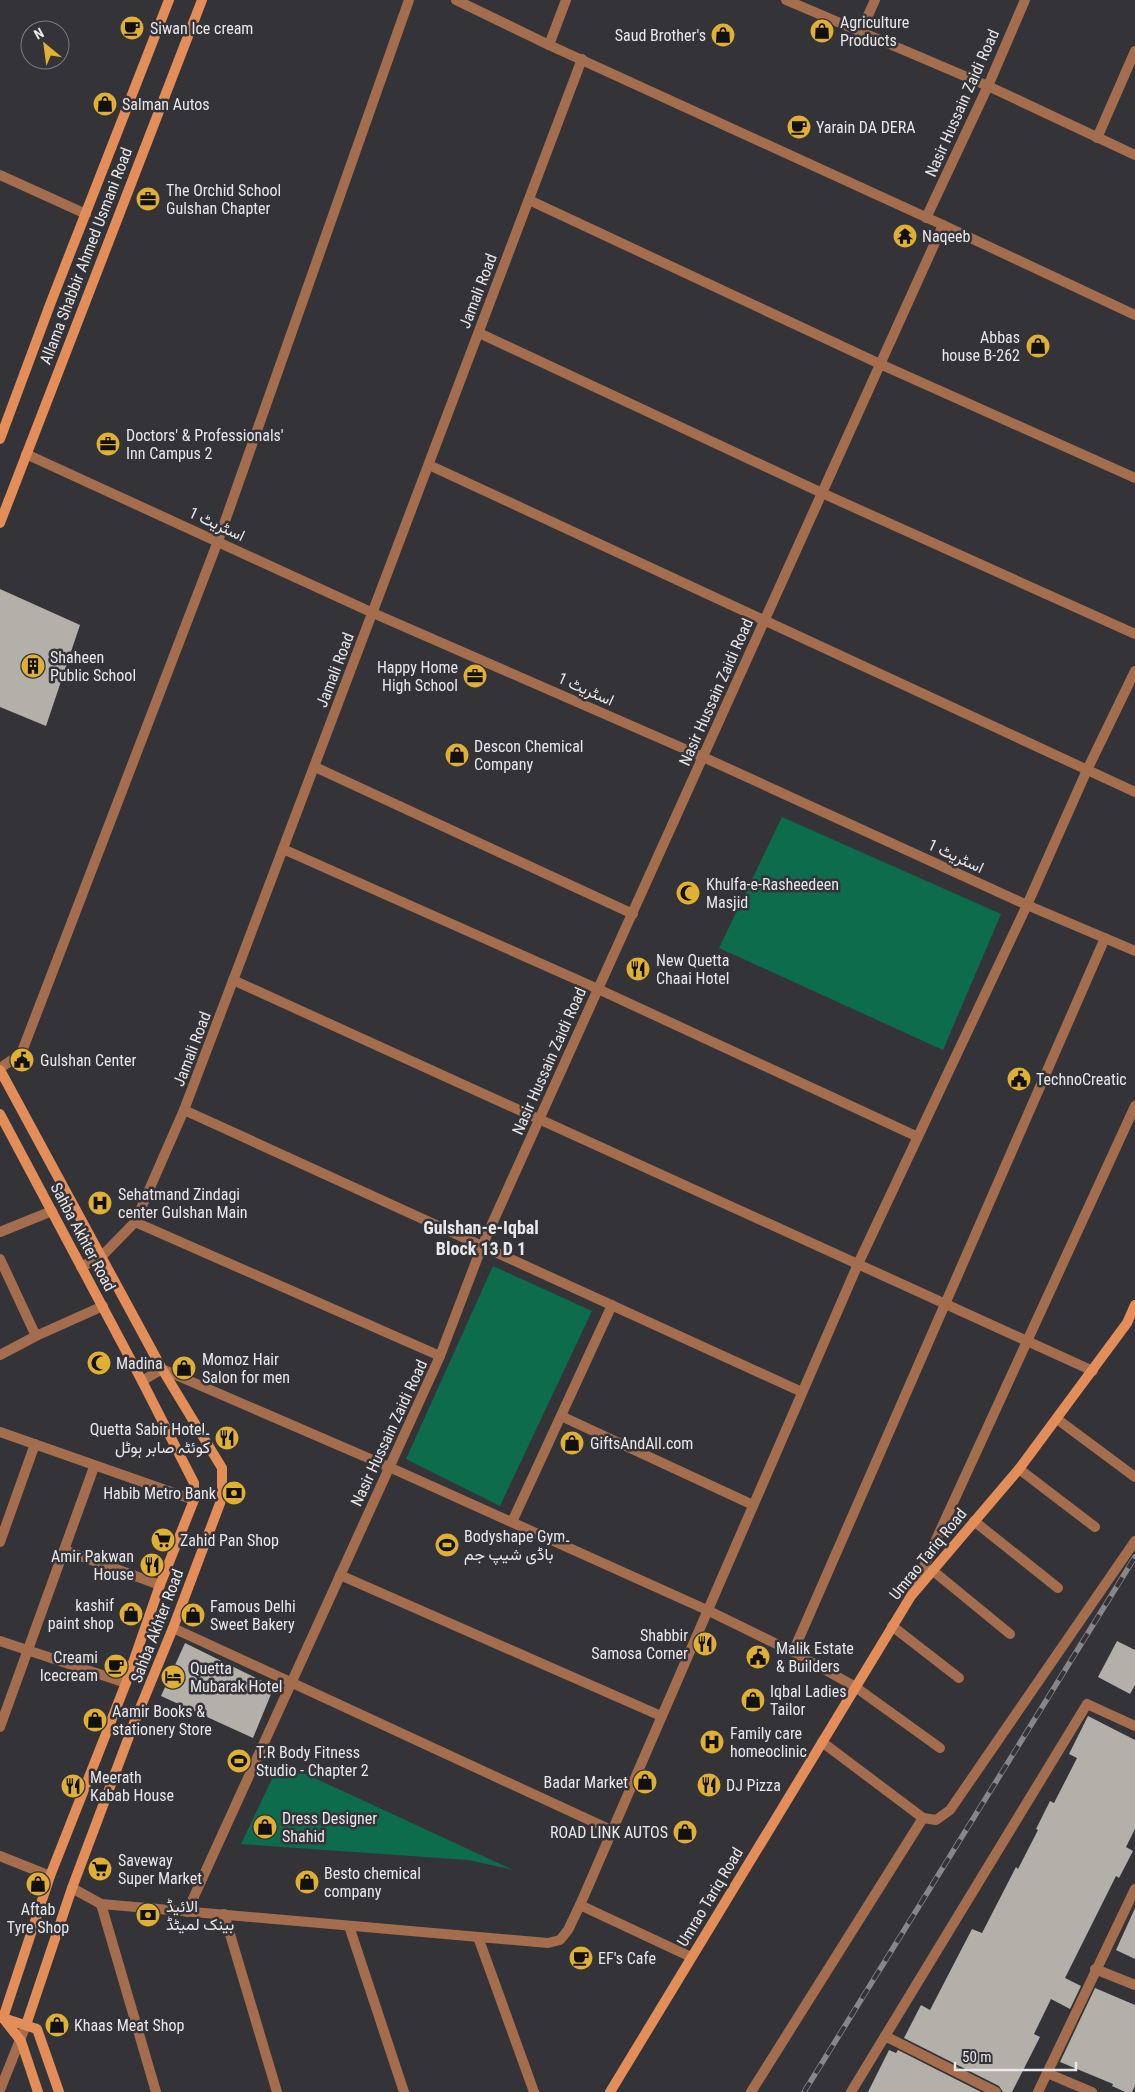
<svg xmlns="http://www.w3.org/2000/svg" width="1135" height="2092" font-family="'Roboto Condensed',Vazirmatn,sans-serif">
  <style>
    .green { fill: #0d6c4b }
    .building { fill: #b3afa9 }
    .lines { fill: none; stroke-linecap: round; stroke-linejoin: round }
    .street { stroke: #a46e4e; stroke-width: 10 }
    .secondary { stroke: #e38d59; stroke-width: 10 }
    .rail-casing { stroke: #87878b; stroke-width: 5.5 }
    .rail { stroke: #333338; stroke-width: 4; stroke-dasharray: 11; stroke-linecap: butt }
    .labels { text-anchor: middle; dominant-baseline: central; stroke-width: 5; stroke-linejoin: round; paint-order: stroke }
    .poi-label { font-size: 16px; fill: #e8e8eb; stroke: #333338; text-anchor: start }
    .street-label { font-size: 16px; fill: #e8e8eb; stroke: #333338 }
    .neighbourhood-label { font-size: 18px; font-weight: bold; fill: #e8e8eb; stroke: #333338 }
  </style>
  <rect width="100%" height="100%" fill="#333338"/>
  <!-- green -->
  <g class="green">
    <path d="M 782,817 L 1001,914 L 943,1050 L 719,948 Z"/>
    <path d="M 493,1266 L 592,1311 L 500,1506 L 406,1459 Z"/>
    <path d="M 280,1762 L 513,1870 L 468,1860 L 241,1844 Z"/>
  </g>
  <!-- building -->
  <g class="building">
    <path d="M 0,589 L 80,625 L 46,726 L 0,707 Z"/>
    <path d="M 1117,1641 L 1135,1650 L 1135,1685 L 1130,1694 L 1098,1677 Z"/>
    <path d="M 185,1643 L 274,1687 L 253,1738 L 161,1696 Z"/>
    <path d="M 1088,1716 L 1135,1740 L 1135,1829 L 1126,1847 L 1133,1851 L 1119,1878 L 1116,1876 L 1065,1978 L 1081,1986 L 1070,2009 L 1051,1999 L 1034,2034 L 1040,2037 L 1012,2092 L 1003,2092 L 999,2086 L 904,2038 L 921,2005 L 930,2010 L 972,1929 L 982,1933 L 1016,1867 L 1018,1869 L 1038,1830 L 1036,1829 L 1050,1801 L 1054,1803 L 1077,1758 L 1069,1754 Z"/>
    <path d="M 1135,1908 L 1135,1959 L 1116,1950 Z"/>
    <path d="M 1095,1988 L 1135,2005 L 1135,2086 L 1132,2092 L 1125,2092 L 1112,2086 L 1113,2084 L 1060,2062 Z"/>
    <path d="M 889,2050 L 896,2053 L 898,2050 L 981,2092 L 868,2092 Z"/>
  </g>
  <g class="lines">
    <!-- street -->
    <g class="street">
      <path d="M 456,0 L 549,45 L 943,225 L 1135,315"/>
      <path d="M 786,0 L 988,86 L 1135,155"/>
      <path d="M 860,33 L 875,0"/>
      <path d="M 549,45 L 566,0"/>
      <path d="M 1097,138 L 1135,51"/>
      <path d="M 0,175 L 86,214"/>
      <path d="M 529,200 L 880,364 L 1135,478"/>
      <path d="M 926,218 L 988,86 L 1025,0"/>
      <path d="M 479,333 L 822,493 L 1135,634"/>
      <path d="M 26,454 L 373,613 L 703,757 L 1027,905 L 1135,951"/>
      <path d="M 429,465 L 1135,792"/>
      <path d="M 315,767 L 633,914"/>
      <path d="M 283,849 L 598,989 L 918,1137"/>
      <path d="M 233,980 L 1093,1371"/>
      <path d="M 0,1068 L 21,1054 L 218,541 L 409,0"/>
      <path d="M 184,1110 L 802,1392"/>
      <path d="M 135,1222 L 440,1356"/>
      <path d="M 0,1232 L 52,1211"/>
      <path d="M 0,1259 L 36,1336"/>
      <path d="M 81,1267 L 102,1256 L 135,1222 L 184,1110 L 582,59"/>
      <path d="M 0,1355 L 36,1336 L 103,1306"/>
      <path d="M 142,1381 L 162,1369 L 389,1467 L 707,1610 L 793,1652 L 854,1686 L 940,1748"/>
      <path d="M 561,1416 L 753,1505"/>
      <path d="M 1057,1419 L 1135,1477"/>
      <path d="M 0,1432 L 194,1500"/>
      <path d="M 1019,1469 L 1095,1527"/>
      <path d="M 974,1521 L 1058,1588"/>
      <path d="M 512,1522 L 612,1305"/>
      <path d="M 0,1542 L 35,1444"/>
      <path d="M 64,1550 L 160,1585"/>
      <path d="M 932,1570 L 1010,1634"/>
      <path d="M 340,1575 L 661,1716"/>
      <path d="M 912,1592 L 1135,1106"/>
      <path d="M 892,1626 L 959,1678"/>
      <path d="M 173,1628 L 611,1830"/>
      <path d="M 0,1641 L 126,1683"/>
      <path d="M 793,1652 L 1105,938"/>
      <path d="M 0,1727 L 94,1467"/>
      <path d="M 822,1742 L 923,1818 L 936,1820 L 950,1810 L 1135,1541"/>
      <path d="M 0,1856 L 50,1876"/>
      <path d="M 72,1888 L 101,1904 L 548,1943 L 560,1940 L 568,1930 L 580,1905 L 858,1264 L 1027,905 L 1087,770 L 1135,671"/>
      <path d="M 101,1904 L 156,2092"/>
      <path d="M 580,1905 L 691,1957"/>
      <path d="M 187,1912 L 440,1356 L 482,1246 L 943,225"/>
      <path d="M 224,1914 L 277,2092"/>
      <path d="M 349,1926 L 404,2092"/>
      <path d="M 478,1937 L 534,2092"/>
      <path d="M 1095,1969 L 1135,1985"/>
      <path d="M 885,2036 L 996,2092"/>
      <path d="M 1047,2073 L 1092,2092"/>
      <path d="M 0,2090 L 26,2025"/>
      <path d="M 751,2092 L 923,1818"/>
      <path d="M 851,2092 L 1087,1704 L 1135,1726"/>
      <path d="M 1038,2092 L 1135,1889"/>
    </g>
    <!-- secondary -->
    <g class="secondary">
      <path d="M 0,439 L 51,302 L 169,0"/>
      <path d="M 0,523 L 202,0"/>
      <path d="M 0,1070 L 162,1369 L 222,1468 L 222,1498 L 173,1628 L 134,1723 L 72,1888 L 26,2025"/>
      <path d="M 0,1114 L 142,1381 L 194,1483 L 194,1500 L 160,1585 L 126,1683 L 50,1876 L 3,2018"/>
      <path d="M 3,2018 L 37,2029 L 59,2092"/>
      <path d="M 3,2018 L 21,2041 L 38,2092"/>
      <path d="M 610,2092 L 911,1596 L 1019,1469 L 1127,1323 L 1135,1305"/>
    </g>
    <defs>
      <path id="rail" d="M 804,2092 L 1135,1557"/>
    </defs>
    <!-- rail casing -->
    <use href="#rail" class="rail-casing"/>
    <!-- rail -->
    <use href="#rail" class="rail"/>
  </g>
  <!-- icons -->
  <defs>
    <symbol id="cafe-disc" viewBox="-11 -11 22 22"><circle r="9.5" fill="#e0b034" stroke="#333338"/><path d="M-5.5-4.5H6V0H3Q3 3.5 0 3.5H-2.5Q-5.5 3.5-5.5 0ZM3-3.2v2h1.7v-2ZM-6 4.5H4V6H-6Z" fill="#111"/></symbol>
    <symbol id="shop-disc" viewBox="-11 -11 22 22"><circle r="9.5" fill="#e0b034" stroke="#333338"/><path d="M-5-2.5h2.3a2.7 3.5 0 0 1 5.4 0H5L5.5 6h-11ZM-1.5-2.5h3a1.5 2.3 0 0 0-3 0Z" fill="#111"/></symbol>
    <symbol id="office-disc" viewBox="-11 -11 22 22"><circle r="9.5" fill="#e0b034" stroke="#333338"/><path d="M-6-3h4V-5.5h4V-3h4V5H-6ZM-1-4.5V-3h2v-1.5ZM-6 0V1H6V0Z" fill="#111"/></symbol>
    <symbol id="temple-disc" viewBox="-11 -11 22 22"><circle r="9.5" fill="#e0b034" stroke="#333338"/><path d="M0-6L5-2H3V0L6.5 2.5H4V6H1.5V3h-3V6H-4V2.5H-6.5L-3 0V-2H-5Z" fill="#111"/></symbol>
    <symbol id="building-disc" viewBox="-11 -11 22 22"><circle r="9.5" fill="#e0b034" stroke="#333338"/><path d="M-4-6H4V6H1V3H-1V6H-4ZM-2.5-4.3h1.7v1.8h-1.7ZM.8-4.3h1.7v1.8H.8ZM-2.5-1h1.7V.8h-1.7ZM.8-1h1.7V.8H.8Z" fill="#111"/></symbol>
    <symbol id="mosque-disc" viewBox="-11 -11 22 22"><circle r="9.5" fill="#e0b034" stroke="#333338"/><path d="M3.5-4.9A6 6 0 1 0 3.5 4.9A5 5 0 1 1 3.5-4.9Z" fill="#111"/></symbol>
    <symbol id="restaurant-disc" viewBox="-11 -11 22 22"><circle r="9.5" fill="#e0b034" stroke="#333338"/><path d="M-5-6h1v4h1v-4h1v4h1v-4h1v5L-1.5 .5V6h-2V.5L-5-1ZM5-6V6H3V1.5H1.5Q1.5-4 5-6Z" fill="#111"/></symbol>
    <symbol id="civic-disc" viewBox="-11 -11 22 22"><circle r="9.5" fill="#e0b034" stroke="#333338"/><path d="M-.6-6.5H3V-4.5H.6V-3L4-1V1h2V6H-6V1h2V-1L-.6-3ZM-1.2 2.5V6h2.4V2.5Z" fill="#111"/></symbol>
    <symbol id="hospital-disc" viewBox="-11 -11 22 22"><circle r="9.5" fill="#e0b034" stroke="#333338"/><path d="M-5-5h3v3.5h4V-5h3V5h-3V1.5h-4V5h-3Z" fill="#111"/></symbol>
    <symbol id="bank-disc" viewBox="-11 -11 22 22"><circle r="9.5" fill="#e0b034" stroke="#333338"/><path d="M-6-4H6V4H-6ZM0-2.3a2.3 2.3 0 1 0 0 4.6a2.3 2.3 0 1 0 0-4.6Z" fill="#111"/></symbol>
    <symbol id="supermarket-disc" viewBox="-11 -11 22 22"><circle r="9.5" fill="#e0b034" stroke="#333338"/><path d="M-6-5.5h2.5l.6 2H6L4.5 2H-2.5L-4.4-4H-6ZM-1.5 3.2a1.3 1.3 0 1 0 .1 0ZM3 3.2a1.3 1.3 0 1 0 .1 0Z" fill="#111"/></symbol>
    <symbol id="stadium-disc" viewBox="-11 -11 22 22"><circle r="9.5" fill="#e0b034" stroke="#333338"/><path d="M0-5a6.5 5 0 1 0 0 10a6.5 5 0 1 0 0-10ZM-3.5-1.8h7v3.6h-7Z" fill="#111"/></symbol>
    <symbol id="hotel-disc" viewBox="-11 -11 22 22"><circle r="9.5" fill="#e0b034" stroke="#333338"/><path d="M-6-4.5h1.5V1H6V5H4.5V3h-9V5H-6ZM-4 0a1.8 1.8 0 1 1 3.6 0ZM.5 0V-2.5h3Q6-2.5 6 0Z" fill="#111"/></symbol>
  </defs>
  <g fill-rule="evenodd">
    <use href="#cafe-disc" x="118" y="14" width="28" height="28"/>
    <use href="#shop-disc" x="808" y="17" width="28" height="28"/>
    <use href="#shop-disc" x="709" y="21" width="28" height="28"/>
    <use href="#shop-disc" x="91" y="90" width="28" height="28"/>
    <use href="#cafe-disc" x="785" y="113" width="28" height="28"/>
    <use href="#office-disc" x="134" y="185" width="28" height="28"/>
    <use href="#temple-disc" x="891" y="222" width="28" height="28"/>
    <use href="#shop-disc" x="1024" y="332" width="28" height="28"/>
    <use href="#office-disc" x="94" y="430" width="28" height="28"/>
    <use href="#building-disc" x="19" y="652" width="28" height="28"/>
    <use href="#office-disc" x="461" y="662" width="28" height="28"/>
    <use href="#shop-disc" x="443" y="741" width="28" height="28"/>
    <use href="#mosque-disc" x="674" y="879" width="28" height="28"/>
    <use href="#restaurant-disc" x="624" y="955" width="28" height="28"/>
    <use href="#civic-disc" x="8" y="1046" width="28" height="28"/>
    <use href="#civic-disc" x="1005" y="1065" width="28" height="28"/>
    <use href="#hospital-disc" x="86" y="1189" width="28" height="28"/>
    <use href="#mosque-disc" x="85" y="1349" width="28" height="28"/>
    <use href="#shop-disc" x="170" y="1354" width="28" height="28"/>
    <use href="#restaurant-disc" x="213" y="1424" width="28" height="28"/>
    <use href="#shop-disc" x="558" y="1429" width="28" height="28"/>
    <use href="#bank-disc" x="220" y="1479" width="28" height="28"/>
    <use href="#supermarket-disc" x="149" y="1526" width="28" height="28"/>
    <use href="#stadium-disc" x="433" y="1531" width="28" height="28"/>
    <use href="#restaurant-disc" x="138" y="1551" width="28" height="28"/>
    <use href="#shop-disc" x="117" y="1600" width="28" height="28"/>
    <use href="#shop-disc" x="179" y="1601" width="28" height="28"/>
    <use href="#restaurant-disc" x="691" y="1630" width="28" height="28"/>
    <use href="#civic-disc" x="744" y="1643" width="28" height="28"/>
    <use href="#cafe-disc" x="102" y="1652" width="28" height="28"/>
    <use href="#hotel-disc" x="159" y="1663" width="28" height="28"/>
    <use href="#shop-disc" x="739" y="1686" width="28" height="28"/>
    <use href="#shop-disc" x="81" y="1706" width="28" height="28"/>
    <use href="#hospital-disc" x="698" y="1728" width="28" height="28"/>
    <use href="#stadium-disc" x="225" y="1747" width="28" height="28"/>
    <use href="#shop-disc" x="631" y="1768" width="28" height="28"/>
    <use href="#restaurant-disc" x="695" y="1771" width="28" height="28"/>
    <use href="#restaurant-disc" x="59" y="1772" width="28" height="28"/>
    <use href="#shop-disc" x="251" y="1813" width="28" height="28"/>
    <use href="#shop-disc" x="671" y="1818" width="28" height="28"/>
    <use href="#supermarket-disc" x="86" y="1855" width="28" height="28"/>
    <use href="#shop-disc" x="293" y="1868" width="28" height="28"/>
    <use href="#shop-disc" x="24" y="1870" width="28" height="28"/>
    <use href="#bank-disc" x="134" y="1901" width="28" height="28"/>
    <use href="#cafe-disc" x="567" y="1944" width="28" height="28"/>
    <use href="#shop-disc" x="43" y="2011" width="28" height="28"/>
  </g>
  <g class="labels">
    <!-- poi labels -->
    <g class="poi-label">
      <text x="840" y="22">Agriculture<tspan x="840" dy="18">Products</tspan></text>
      <text x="150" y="28">Siwan Ice cream</text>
      <text x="706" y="35" text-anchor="end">Saud Brother's</text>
      <text x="122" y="104">Salman Autos</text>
      <text x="816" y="127">Yarain DA DERA</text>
      <text x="166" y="190">The Orchid School<tspan x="166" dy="18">Gulshan Chapter</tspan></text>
      <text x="922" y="236">Naqeeb</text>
      <text x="1020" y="337" text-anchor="end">Abbas<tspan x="1020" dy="18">house B-262</tspan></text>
      <text x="126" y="435">Doctors' &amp; Professionals'<tspan x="126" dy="18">Inn Campus 2</tspan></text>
      <text x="50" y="657">Shaheen<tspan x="50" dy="18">Public School</tspan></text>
      <text x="458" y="667" text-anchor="end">Happy Home<tspan x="458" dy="18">High School</tspan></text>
      <text x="474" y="746">Descon Chemical<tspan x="474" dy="18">Company</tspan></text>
      <text x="706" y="884">Khulfa-e-Rasheedeen<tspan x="706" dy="18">Masjid</tspan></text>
      <text x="656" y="960">New Quetta<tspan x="656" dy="18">Chaai Hotel</tspan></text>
      <text x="40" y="1060">Gulshan Center</text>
      <text x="1036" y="1079">TechnoCreatic</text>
      <text x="118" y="1194">Sehatmand Zindagi<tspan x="118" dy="18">center Gulshan Main</tspan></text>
      <text x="202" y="1359">Momoz Hair<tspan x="202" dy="18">Salon for men</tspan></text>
      <text x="116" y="1363">Madina</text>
      <text x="210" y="1429" text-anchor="end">Quetta Sabir Hotel۔<tspan x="210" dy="18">کوئٹہ صابر ہوٹل</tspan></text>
      <text x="590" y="1443">GiftsAndAll.com</text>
      <text x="216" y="1493" text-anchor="end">Habib Metro Bank</text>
      <text x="464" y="1536">Bodyshape Gym۔<tspan x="464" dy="18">باڈی شیپ جم</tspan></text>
      <text x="180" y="1540">Zahid Pan Shop</text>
      <text x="134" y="1556" text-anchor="end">Amir Pakwan<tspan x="134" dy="18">House</tspan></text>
      <text x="114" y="1605" text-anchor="end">kashif<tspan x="114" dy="18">paint shop</tspan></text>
      <text x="210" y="1606">Famous Delhi<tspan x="210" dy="18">Sweet Bakery</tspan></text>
      <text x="688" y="1635" text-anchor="end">Shabbir<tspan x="688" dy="18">Samosa Corner</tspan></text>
      <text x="776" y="1648">Malik Estate<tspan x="776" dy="18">&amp; Builders</tspan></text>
      <text x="98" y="1657" text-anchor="end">Creami<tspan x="98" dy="18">Icecream</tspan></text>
      <text x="190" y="1668">Quetta<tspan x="190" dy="18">Mubarak Hotel</tspan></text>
      <text x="770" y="1691">Iqbal Ladies<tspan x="770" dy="18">Tailor</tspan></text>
      <text x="112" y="1711">Aamir Books &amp;<tspan x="112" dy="18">stationery Store</tspan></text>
      <text x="730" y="1733">Family care<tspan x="730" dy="18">homeoclinic</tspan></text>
      <text x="256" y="1752">T.R Body Fitness<tspan x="256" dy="18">Studio - Chapter 2</tspan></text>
      <text x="90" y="1777">Meerath<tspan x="90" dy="18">Kabab House</tspan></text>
      <text x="628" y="1782" text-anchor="end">Badar Market</text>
      <text x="726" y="1785">DJ Pizza</text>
      <text x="282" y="1818">Dress Designer<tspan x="282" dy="18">Shahid</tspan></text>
      <text x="668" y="1832" text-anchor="end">ROAD LINK AUTOS</text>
      <text x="118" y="1860">Saveway<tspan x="118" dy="18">Super Market</tspan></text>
      <text x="324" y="1873">Besto chemical<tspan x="324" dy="18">company</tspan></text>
      <text x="166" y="1906">الائیڈ<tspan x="166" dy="18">بینک لمیٹڈ</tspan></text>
      <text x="38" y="1909" text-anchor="middle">Aftab<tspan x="38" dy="18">Tyre Shop</tspan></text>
      <text x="598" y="1958">EF's Cafe</text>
      <text x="74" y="2025">Khaas Meat Shop</text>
    </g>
    <!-- street labels -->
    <g class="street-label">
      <text transform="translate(962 103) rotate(-66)">Nasir Hussain Zaidi Road</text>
      <text transform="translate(86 256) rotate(-69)">Allama Shabbir Ahmed Usmani Road</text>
      <text transform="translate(478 291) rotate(-69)">Jamali Road</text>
      <text transform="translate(217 524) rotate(25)">اسٹریٹ 1</text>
      <text transform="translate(335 670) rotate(-69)">Jamali Road</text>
      <text transform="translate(586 689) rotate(24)">اسٹریٹ 1</text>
      <text transform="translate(716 692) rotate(-66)">Nasir Hussain Zaidi Road</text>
      <text transform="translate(956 856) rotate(25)">اسٹریٹ 1</text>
      <text transform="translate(192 1049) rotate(-69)">Jamali Road</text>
      <text transform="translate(549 1061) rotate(-66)">Nasir Hussain Zaidi Road</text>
      <text transform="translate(83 1237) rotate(62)">Sahba Akhter Road</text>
      <text transform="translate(389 1433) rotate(-65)">Nasir Hussain Zaidi Road</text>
      <text transform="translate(928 1554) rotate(-51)">Umrao Tariq Road</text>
      <text transform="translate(157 1626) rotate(-69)">Sahba Akhter Road</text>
      <text transform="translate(710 1897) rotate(-59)">Umrao Tariq Road</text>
    </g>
    <!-- neighbourhood labels -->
    <g class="neighbourhood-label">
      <text x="481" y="1227">Gulshan-e-Iqbal<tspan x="481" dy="21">Block 13 D 1</tspan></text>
    </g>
  </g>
  <!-- north arrow -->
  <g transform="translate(45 45) rotate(331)"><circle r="24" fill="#333338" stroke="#7b7b80"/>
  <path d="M0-4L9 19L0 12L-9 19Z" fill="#e0b034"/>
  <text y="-8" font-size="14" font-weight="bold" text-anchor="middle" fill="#e8e8eb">N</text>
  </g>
  <!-- scale -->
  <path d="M955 2062v8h121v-8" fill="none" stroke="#e8e8eb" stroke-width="2.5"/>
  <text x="962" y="2062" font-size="15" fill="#e8e8eb" stroke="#333338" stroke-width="4" paint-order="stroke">50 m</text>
</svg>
